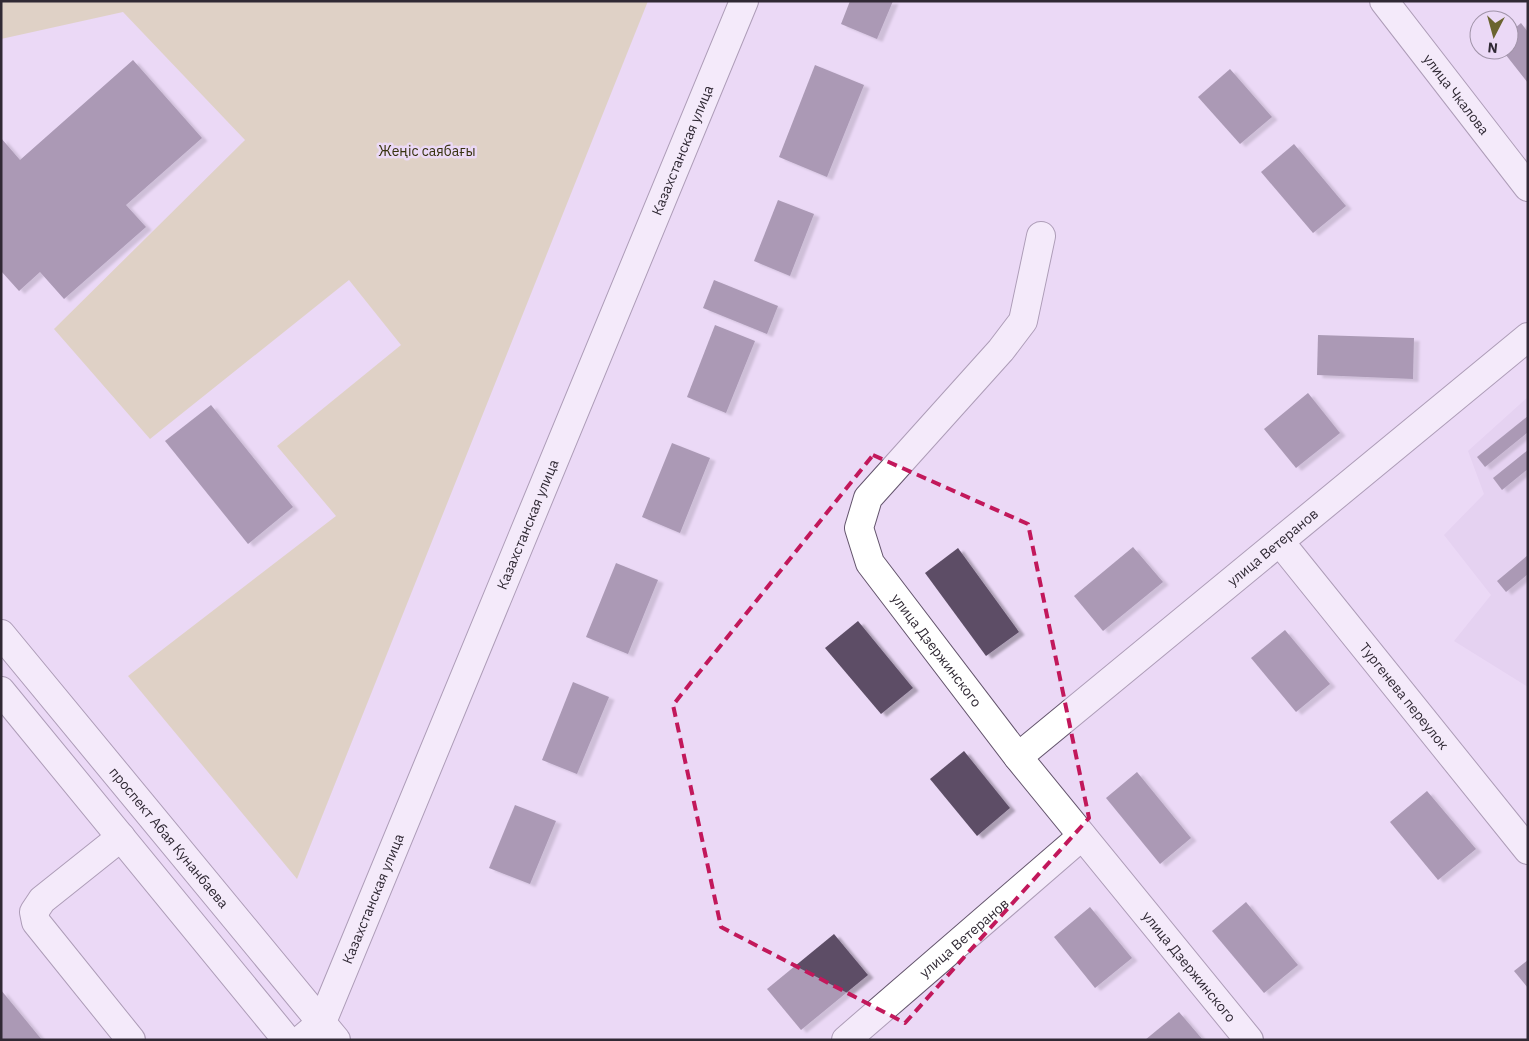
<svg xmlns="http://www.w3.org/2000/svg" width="1529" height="1041" font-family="'IBM Plex Sans',sans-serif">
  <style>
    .built { fill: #dec9eb }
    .green { fill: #d1c88c }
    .building { fill: #5d4e66; filter: url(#shadow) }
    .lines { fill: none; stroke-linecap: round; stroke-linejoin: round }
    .minor-casing { stroke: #63546c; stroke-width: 30 }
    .minor { stroke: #fff; stroke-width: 28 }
    .marked { fill: none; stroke: #c2185b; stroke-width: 4; stroke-dasharray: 10 6; stroke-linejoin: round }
    .labels { text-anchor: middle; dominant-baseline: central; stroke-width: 5; stroke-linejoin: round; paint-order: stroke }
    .street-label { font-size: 14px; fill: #302934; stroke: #ebd9f6 }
    .park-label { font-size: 14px; fill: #373210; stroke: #ebd9f6 }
  </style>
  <defs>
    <filter id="shadow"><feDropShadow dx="5.5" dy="3" stdDeviation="1" flood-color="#0004"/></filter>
  </defs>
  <rect width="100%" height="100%" fill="#ebd9f6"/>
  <!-- built -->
  <path class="built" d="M 1528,397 L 1528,687 L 1454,641 L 1491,595 L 1444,535 L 1484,494 L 1468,451 Z"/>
  <!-- green -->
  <path class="green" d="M 1,1 L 648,1 L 297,879 L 128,676 L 336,516 L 277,446 L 401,345 L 349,280 L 150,439 L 54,329 L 245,140 L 123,12 L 1,39 Z"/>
  <!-- building -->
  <g class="building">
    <path d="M 850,1 L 893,1 L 877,39 L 841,24 Z"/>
    <path d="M 1521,23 L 1528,32 L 1528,83 L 1502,50 L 1509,50 L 1509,33 Z"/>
    <path d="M 133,60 L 202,138 L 126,205 L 146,227 L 64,299 L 40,272 L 19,291 L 1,271 L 1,138 L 20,160 Z"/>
    <path d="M 815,65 L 864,85 L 827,177 L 779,157 Z"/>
    <path d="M 1230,69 L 1272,117 L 1240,144 L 1198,97 Z"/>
    <path d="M 1294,144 L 1346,206 L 1313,233 L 1261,172 Z"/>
    <path d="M 778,200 L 814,214 L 790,276 L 754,261 Z"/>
    <path d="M 714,280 L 778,306 L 767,334 L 703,308 Z"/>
    <path d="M 715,325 L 755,341 L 726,413 L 687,397 Z"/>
    <path d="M 1318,335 L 1414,338 L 1413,379 L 1317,375 Z"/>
    <path d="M 1308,393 L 1340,433 L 1296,468 L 1264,429 Z"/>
    <path d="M 211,405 L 293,507 L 248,544 L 165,441 Z"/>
    <path d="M 1528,416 L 1528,432 L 1485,467 L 1477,457 Z"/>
    <path d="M 672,443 L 710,458 L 680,533 L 642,517 Z"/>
    <path d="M 1528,450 L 1528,469 L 1502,490 L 1493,478 Z"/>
    <path d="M 1133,547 L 1163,582 L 1103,631 L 1074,596 Z"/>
    <path d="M 958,548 L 1019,632 L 986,656 L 925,573 Z"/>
    <path d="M 1528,555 L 1528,574 L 1506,592 L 1497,581 Z"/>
    <path d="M 616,563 L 658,580 L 628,654 L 586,637 Z"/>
    <path d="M 858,621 L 913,688 L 881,714 L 825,648 Z"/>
    <path d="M 1285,630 L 1330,684 L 1296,712 L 1251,658 Z"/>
    <path d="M 573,682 L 609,697 L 577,774 L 542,760 Z"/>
    <path d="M 964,751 L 1010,808 L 977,836 L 930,779 Z"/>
    <path d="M 1137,772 L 1191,838 L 1160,864 L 1106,798 Z"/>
    <path d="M 1427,791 L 1476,849 L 1438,880 L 1390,822 Z"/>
    <path d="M 515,805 L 556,821 L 530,884 L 489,868 Z"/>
    <path d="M 1246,902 L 1298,965 L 1264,993 L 1212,931 Z"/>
    <path d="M 1090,907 L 1132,958 L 1095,988 L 1054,937 Z"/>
    <path d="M 834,934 L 868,975 L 801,1030 L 767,989 Z"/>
    <path d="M 1528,960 L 1528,988 L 1514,971 Z"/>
    <path d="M 1,990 L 42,1040 L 1,1040 Z"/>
    <path d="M 1179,1012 L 1203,1040 L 1145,1040 Z"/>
  </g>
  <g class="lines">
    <defs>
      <g id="minor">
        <path id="s1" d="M 1384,1 L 1528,187"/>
        <path id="s2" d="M 1041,236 L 1023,321 L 1001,350 L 868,498 L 859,528 L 870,563 L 1018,757 L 1249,1040"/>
        <path id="s3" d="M 1280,542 L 1528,850"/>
        <path id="s4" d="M 1,634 L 336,1040"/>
        <path d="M 1,691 L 287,1040"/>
        <path id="s5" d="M 1018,757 L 1528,337"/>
        <path d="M 121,837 L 42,900 L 34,912 L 36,922 L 131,1040"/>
        <path id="s6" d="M 301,1040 L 322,1022 L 744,1"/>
        <path id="s7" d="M 846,1040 L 1082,836"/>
      </g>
    </defs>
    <!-- minor casing -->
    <use href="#minor" class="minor-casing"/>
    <!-- minor -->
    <use href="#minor" class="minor"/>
  </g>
  <!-- marked area -->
  <path d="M0 0H1529V1041H0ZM 873,455 L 1028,524 L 1089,818 L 905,1023 L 721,927 L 673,705 Z" fill="#ebd9f6" fill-opacity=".55" fill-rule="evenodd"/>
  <path class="marked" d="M 873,455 L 1028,524 L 1089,818 L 905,1023 L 721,927 L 673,705 Z"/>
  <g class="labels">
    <!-- street labels -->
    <g class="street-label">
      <text stroke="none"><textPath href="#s1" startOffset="118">улица Чкалова</textPath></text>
      <text stroke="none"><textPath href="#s6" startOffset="971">Казахстанская улица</textPath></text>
      <text stroke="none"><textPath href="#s6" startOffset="566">Казахстанская улица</textPath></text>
      <text stroke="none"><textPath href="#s5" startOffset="330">улица Ветеранов</textPath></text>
      <text stroke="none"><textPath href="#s2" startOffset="500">улица Дзержинского</textPath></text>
      <text stroke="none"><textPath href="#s3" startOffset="198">Тургенева переулок</textPath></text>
      <text stroke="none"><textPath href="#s4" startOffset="264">проспект Абая Кунанбаева</textPath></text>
      <text stroke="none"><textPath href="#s6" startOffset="161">Казахстанская улица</textPath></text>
      <text stroke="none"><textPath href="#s7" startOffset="156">улица Ветеранов</textPath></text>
      <text stroke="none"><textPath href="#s2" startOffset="905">улица Дзержинского</textPath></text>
    </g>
    <!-- park labels -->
    <g class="park-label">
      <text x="427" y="151">Жеңіс саябағы</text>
    </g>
  </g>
  <!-- border -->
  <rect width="1529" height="1041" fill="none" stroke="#302934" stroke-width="5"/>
  <!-- north arrow -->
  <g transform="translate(1494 35) rotate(186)"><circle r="24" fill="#ebd9f6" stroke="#a093a8"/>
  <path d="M0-4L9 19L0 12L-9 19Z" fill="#6b6430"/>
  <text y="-8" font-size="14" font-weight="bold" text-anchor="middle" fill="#302934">N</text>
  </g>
</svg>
